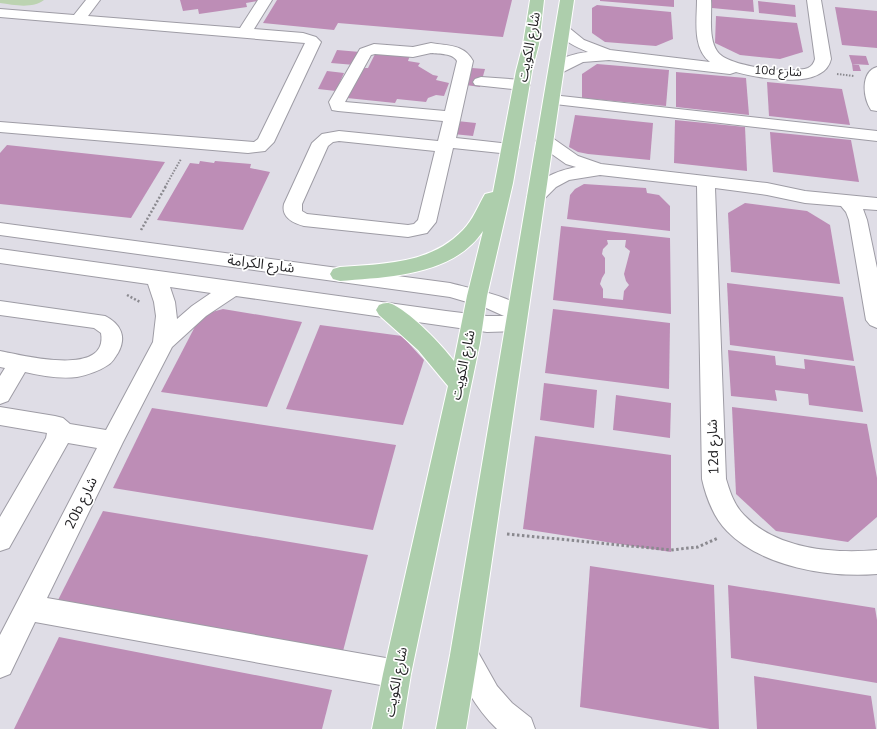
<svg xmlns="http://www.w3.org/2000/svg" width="877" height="729" font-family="'Nunito Sans','Noto Sans Arabic',sans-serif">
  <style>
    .green { fill: #bcd3b1 }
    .building { fill: #bd8db6; fill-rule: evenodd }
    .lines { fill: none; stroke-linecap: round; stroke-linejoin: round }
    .minor-casing { stroke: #9e9ca5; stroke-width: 2 }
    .major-casing { stroke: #fff; stroke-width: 2 }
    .path-far2 { stroke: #8a898f; stroke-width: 2; stroke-dasharray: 1.5 1.5; stroke-linecap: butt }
    .path-far1 { stroke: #8a898f; stroke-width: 2.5; stroke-dasharray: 2 2; stroke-linecap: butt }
    .path { stroke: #8a898f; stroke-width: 3; stroke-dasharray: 2.5 2.5; stroke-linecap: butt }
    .minor { fill: #fff; fill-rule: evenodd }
    .major { fill: #adceac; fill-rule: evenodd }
    .labels { text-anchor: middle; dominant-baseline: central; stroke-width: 3.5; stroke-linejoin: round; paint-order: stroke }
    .far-street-label { font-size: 12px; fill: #201f22; stroke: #fff }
    .street-label { font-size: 14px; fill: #201f22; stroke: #fff }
  </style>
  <rect width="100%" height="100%" fill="#dfdde6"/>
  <!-- green -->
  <path class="green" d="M 0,0 L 44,0 C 32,9 14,5 0,3 Z"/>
  <!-- building -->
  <g class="building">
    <path d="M 180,0 L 258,0 L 258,1 L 246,3 L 247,7 L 199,14 L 198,9 L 183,11 Z"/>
    <path d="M 277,0 L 512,0 L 503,37 L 338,23 L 334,30 L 263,23 Z"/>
    <path d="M 600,0 L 674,0 L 674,7 L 600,1 Z"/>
    <path d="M 712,0 L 753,0 L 754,12 L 712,8 Z"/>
    <path d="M 758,1 L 795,5 L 796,17 L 759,13 Z"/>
    <path d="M 597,5 L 671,12 L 673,39 L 656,46 L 605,42 L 592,33 L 592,8 Z"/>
    <path d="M 835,7 L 877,11 L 877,48 L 842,45 Z"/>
    <path d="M 716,16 L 797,23 L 803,52 L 780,59 L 740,55 L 715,43 Z"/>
    <path d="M 337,50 L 360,52 L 355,65 L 331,63 Z"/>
    <path d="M 376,52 L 410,55 L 408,61 L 420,63 L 418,66 L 433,75 L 438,76 L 436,80 L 449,83 L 444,96 L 436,95 L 428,98 L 426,102 L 397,99 L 395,103 L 347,98 L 361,68 L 368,68 Z"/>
    <path d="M 849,55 L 866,56 L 869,65 L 852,64 Z"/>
    <path d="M 597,64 L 669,70 L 666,106 L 582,98 L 582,74 Z"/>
    <path d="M 852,64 L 859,65 L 861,71 L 853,71 Z"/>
    <path d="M 472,68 L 485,69 L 480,87 L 466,85 Z"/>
    <path d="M 327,71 L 344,73 L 336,91 L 318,89 Z"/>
    <path d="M 676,72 L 746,78 L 749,115 L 676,107 Z"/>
    <path d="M 767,82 L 842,89 L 850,125 L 769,116 Z"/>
    <path d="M 575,115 L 653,123 L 650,160 L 588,154 L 578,152 L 569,147 Z"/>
    <path d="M 675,120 L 745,127 L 747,171 L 674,163 Z"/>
    <path d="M 457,121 L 476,123 L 473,136 L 453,134 Z"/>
    <path d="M 770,132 L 851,140 L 859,182 L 773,172 Z"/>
    <path d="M 7,145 L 165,162 L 131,218 L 0,204 L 0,153 Z"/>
    <path d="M 200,161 L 214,163 L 215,161 L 251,164 L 250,168 L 270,172 L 243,230 L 157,220 L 190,163 L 199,164 Z"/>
    <path d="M 584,184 L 646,188 L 647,193 L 659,195 L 670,206 L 670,231 L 567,219 L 570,195 L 575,189 Z"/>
    <path d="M 745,203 L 807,211 L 830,225 L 840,284 L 731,272 L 728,213 Z"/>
    <path d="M 561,226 L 670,238 L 671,314 L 553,300 ZM 607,240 L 626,240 L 625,247 L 630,251 L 624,274 L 626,281 L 629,285 L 624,291 L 623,300 L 603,298 L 603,289 L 600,284 L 602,278 L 605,273 L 605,258 L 602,254 L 603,249 L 608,244 Z"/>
    <path d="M 727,283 L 843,297 L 854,361 L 730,345 Z"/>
    <path d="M 223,309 L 302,322 L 267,407 L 161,392 L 201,315 Z"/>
    <path d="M 553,309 L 670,323 L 669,389 L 545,373 Z"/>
    <path d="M 320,325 L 402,336 L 424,360 L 403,425 L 286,409 Z"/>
    <path d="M 728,350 L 775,356 L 776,365 L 805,369 L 804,359 L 855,366 L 863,412 L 809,405 L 808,394 L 775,390 L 777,401 L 731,396 Z"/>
    <path d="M 544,383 L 597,390 L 594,428 L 540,420 Z"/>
    <path d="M 616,395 L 671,403 L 670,438 L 613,430 Z"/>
    <path d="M 732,407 L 867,424 L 877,478 L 877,517 L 848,542 L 776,531 L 736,494 Z"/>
    <path d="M 152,408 L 396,445 L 373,530 L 113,488 Z"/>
    <path d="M 535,436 L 671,455 L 671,552 L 523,529 Z"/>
    <path d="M 103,511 L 368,555 L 342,655 L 56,604 Z"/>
    <path d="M 590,566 L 714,585 L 719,729 L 710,729 L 580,707 Z"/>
    <path d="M 728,585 L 875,608 L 877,620 L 877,683 L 731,658 Z"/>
    <path d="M 59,637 L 332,690 L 322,729 L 14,729 Z"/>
    <path d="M 754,676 L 871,696 L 876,729 L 757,729 Z"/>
  </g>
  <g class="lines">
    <defs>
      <g id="minor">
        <path d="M 86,0 L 100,0 L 88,16 L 240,28 L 258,0 L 272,0 L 254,29 L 303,33 L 316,37 L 321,42 L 274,142 L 265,151 L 248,153 L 0,132 L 0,122 L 254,142 L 258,139 L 305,43 L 0,17 L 0,9 L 74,15 Z"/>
        <path d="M 697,0 L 711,0 C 712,16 708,37 717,51 C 726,67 792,74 808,68 C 812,66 814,63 815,59 L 807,0 L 821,0 L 831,59 C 824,91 758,78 736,72 L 730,74 L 609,60 L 583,62 L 563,72 L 557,74 L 551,72 L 549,69 C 557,58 576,53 588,52 C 576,47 563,41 556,30 L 558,27 L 563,26 L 568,27 L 584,40 L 610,50 L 710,62 C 692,48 697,20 697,0 Z"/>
        <path d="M 431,43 C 448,46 464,44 473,61 L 456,138 L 510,144 L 516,145 L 519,149 L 516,153 L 510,154 L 453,148 L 436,222 L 427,233 L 408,237 L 304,226 C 293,223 281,217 284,204 L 312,143 L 322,134 L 339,131 L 438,141 L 443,121 L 338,111 L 332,110 L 329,102 L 360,49 L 374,44 L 413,47 ZM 431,53 C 439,54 453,53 457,61 L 445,111 L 345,102 L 371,55 L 375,54 L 413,57 ZM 339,141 L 435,151 L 418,220 L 414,224 L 408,225 L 307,214 L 302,211 L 302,204 L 328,146 L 333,142 Z"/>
        <path d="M 877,67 L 877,111 L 871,110 C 863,98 860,72 877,67 Z"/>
        <path d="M 481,77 L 522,80 L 528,82 L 530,85 L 528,88 L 522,90 L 475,85 L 473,82 L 475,79 Z"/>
        <path d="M 552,95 L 877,131 L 877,141 L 546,103 L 544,100 L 546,97 Z"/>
        <path d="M 545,136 L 551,137 L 578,156 L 601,164 L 767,183 L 805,191 L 877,198 L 877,210 L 863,209 L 867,220 L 877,268 L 877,328 L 870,325 L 866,320 L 849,220 L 846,212 L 841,206 L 805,203 L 767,195 L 715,188 L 726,479 C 730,492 734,505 744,515 C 776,549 833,554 877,550 L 877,574 C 829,578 762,567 727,531 C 714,518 706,497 702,479 L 697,186 L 600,175 L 569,180 L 556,187 L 543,200 L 536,202 L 529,200 L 527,196 C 538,178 557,171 576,167 L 566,164 L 539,145 L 536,141 L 539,137 Z"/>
        <path d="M 0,223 L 450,283 C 468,288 518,297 527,313 L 523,319 L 526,323 L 522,328 L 515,331 L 487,332 L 236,296 L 206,316 L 172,347 L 123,442 L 47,598 L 397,660 L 407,664 L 411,674 L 407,684 L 397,688 L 35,622 L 10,674 L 0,678 L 0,635 L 97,448 L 68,443 L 9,548 L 0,551 L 0,517 L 46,438 L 47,433 L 0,425 L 0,407 L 55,416 L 63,418 L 70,424 L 106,430 L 153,342 L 156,316 L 154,302 L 148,284 L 0,263 L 0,249 L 446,311 L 487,316 L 504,316 L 484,307 L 450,297 L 0,235 ZM 170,287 L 211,293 L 192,306 L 177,319 L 175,302 Z"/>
        <path d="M 0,301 L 105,316 C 121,324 127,337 118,353 C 115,357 113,362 108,365 C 99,371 87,375 77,377 C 60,379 42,376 25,372 L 8,401 L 0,404 L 0,376 L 5,368 L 0,367 L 0,351 C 21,355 109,378 101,333 L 94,328 L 0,315 Z"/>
        <path d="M 464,641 L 474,645 L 497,686 L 512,703 L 531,718 L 535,729 L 497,729 C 475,708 462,682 450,655 L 454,645 Z"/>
      </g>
      <g id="major">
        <path d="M 530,0 L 544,0 L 539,44 L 532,71 L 513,183 L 487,296 L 480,343 L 411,674 L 402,729 L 372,729 L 383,674 L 448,386 L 418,350 L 379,315 L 376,310 L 379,305 C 384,303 388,302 394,305 C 414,316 440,343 454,361 L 467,296 L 483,231 C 453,276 388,277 340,281 L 333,279 L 330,274 L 333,269 L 340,267 C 383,264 431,264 463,230 C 473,220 478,206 485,194 L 493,192 L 516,71 L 523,44 Z"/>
        <path d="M 560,0 L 574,0 L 478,655 L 466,729 L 436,729 L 450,655 Z"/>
      </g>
    </defs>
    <!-- minor casing -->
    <use href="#minor" class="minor-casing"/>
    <!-- major casing -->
    <use href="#major" class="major-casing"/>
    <!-- path-far2 -->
    <g class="path-far2">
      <path d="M 837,74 L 854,76"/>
      <path d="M 165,187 L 181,159"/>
    </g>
    <!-- path-far1 -->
    <g class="path-far1">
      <path d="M 141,230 L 166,186"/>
      <path d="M 127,295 L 140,302"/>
    </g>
    <!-- path -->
    <path class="path" d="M 507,534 L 671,550 L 698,547 L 718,538"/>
    <!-- minor -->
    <use href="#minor" class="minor"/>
    <!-- major -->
    <use href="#major" class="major"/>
  </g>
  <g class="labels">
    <!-- far-street labels -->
    <g class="far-street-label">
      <text transform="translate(778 71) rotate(3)">10d شارع</text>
    </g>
    <!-- street labels -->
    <g class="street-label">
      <text transform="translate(529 47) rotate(-79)">شارع الكويت</text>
      <text transform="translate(261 264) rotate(7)">شارع الكرامة</text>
      <text transform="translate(463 365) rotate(-78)">شارع الكويت</text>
      <text transform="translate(713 447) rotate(-92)">12d شارع</text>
      <text transform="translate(81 503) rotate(-64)">20b شارع</text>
      <text transform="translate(396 682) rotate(-79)">شارع الكويت</text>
    </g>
  </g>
</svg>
